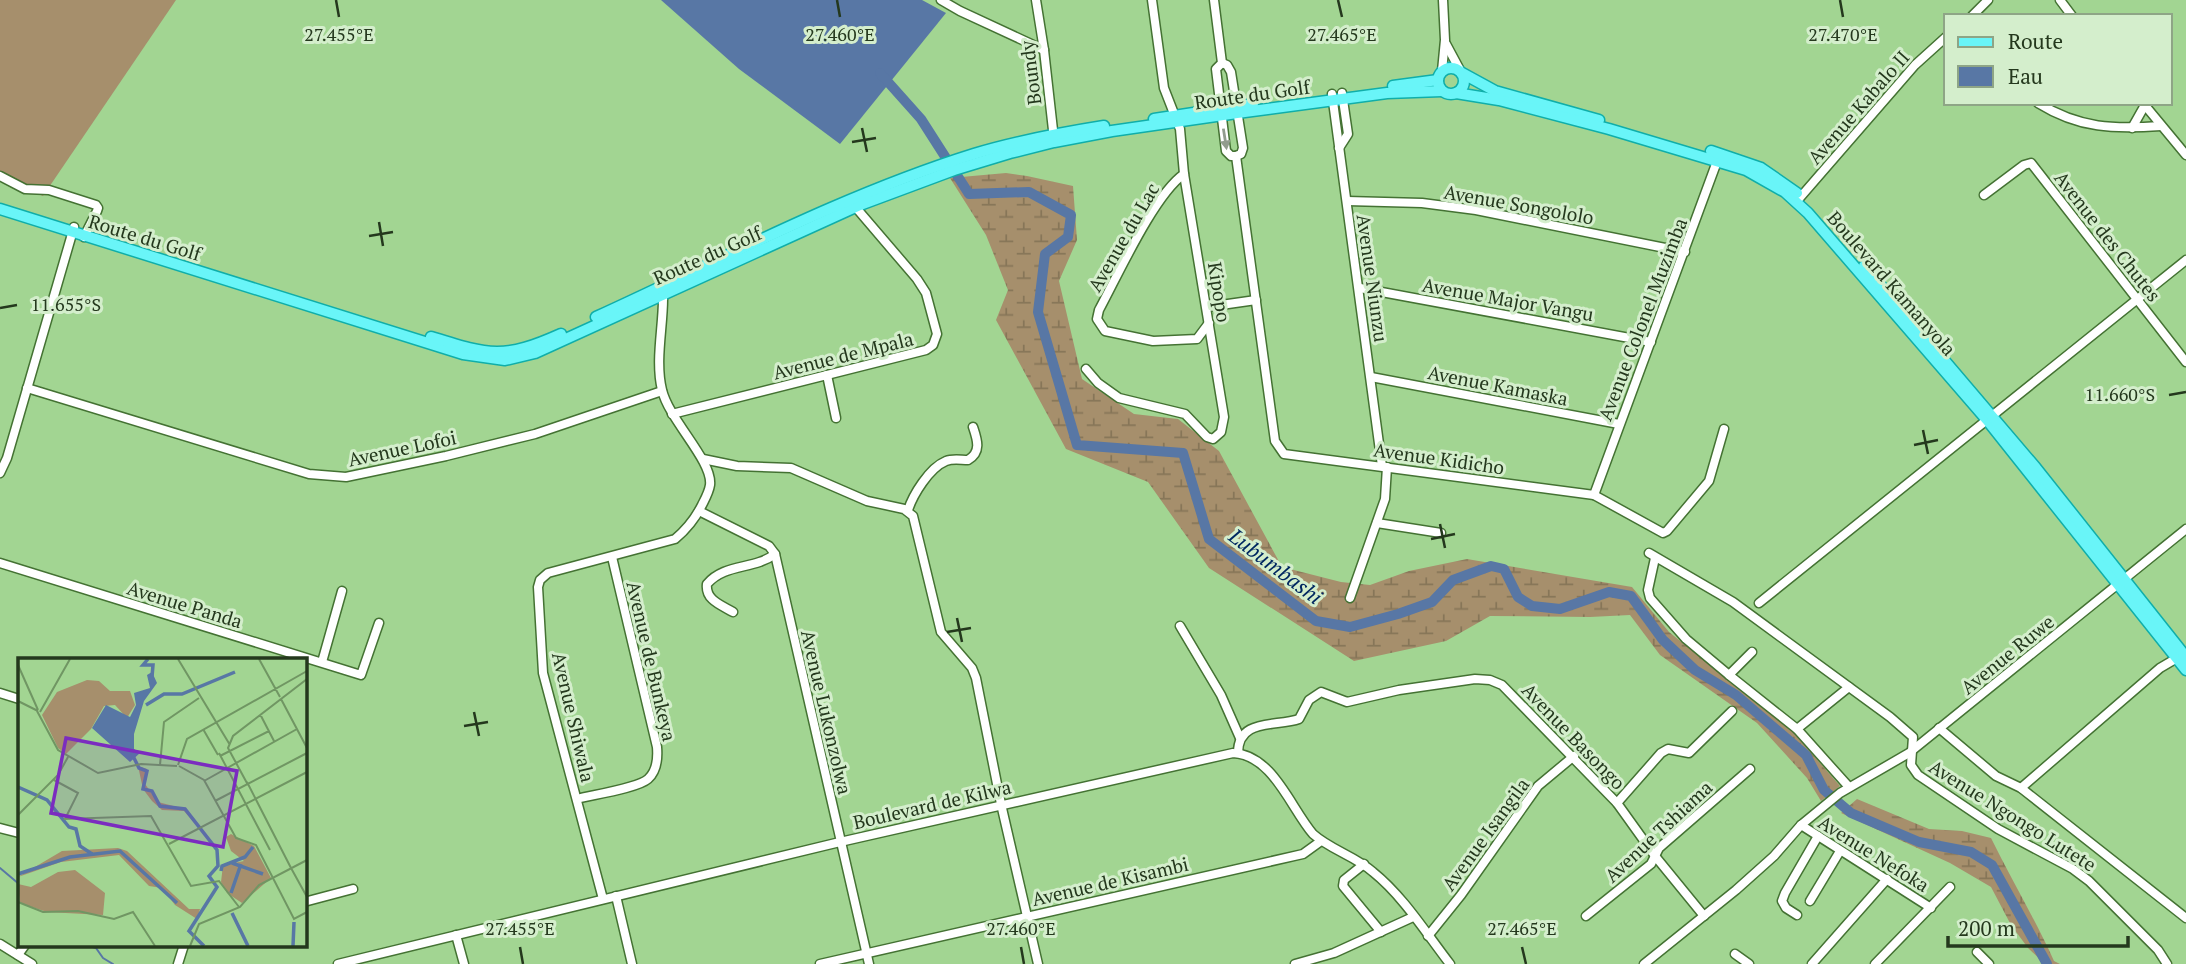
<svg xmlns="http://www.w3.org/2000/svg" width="2186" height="964" font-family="'PT Serif',serif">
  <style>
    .grass { fill: #a68f6c }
    .wetland { fill: url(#wetland-marsh) }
    .water { fill: #5877a5 }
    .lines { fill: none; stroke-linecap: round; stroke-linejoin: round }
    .stream { stroke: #5877a5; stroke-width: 2 }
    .river { stroke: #5877a5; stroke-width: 10 }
    .minor-casing { stroke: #447233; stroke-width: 11 }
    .major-casing { stroke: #10aea9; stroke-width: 13 }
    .minor { stroke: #fff; stroke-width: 8 }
    .major { stroke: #69f5f8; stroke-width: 10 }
    .oneway { fill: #929c8e }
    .ticks { fill: none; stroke: #24381d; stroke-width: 2.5 }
    .labels { text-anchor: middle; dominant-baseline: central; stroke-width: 6; stroke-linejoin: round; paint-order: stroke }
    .street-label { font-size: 19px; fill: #24381d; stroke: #d4eecc }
    .water-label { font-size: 21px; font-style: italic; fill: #002760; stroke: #d4eecc }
    .inset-river { fill: none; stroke: #5877a5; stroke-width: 3.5 }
    .inset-road { fill: none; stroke: #709663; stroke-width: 2 }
    .view { fill: #7b2cbf; fill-opacity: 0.15; stroke: #7b2cbf; stroke-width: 3.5 }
    .inset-edge { fill: none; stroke: #24381d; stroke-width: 3.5 }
    .ticks-label { font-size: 18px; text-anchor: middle; fill: #24381d; stroke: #d4eecc; stroke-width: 6; stroke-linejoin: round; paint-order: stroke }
  </style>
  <defs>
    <pattern id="wetland-marsh" width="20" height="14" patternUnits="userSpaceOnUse" patternTransform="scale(1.75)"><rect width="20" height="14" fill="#a68f6c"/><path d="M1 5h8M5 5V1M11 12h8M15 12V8" fill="none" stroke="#877658"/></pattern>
  </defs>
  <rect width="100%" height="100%" fill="#a2d592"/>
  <!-- grass -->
  <path class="grass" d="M 0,0 L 176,0 L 43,196 L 0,178 Z"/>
  <!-- wetland -->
  <g class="wetland">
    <path d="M 1006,173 L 1027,176 L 1073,186 L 1077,240 L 1059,281 L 1082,379 L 1134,414 L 1178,419 L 1219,451 L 1282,567 L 1341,582 L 1370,585 L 1409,571 L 1467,559 L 1632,587 L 1669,632 L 1719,672 L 1768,703 L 1840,786 L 1821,801 L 1807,778 L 1757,723 L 1660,655 L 1630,615 L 1590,617 L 1490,616 L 1446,641 L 1354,661 L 1209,568 L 1148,482 L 1066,449 L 996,320 L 1008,290 L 986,235 L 950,178 Z"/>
    <path d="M 1857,799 L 1929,829 L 1962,831 L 1991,838 C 2011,879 2035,919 2054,961 L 2060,964 L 2045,964 L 2028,948 L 2011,925 L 1991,887 L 1950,863 L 1841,813 Z"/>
  </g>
  <!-- water -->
  <path class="water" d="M 661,0 L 922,0 L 946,13 L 840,144 L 739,69 Z"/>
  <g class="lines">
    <!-- stream -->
    <g class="stream">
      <path d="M 0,868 L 19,884"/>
      <path d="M 86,945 L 96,948 L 103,958 L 113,964"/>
    </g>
    <!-- river -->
    <path class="river" d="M 880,73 L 921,119 L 969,194 L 1029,192 L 1071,215 L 1068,237 L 1045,254 L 1038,312 L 1077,445 L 1183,453 L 1209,539 L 1316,621 L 1350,627 L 1398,614 L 1432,602 L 1453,580 L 1491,566 L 1504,569 L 1518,597 L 1532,606 L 1560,609 L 1609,592 L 1631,596 L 1663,640 L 1695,670 L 1736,695 L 1806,755 L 1824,790 L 1851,813 L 1919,842 L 1971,852 L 1992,865 L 2047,964"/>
    <defs>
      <g id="minor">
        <path d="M 941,0 L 960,11 L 1044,50"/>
        <path d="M 1036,0 L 1044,50 L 1054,139"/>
        <path d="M 1214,0 L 1222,63 L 1216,69 L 1226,151 L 1231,156 L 1236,156"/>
        <path d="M 2060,0 L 2072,16"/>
        <path d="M 1972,16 L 1988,0"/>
        <path d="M 1446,44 L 1461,72"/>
        <path d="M 1222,63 L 1227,65 L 1231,72 L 1243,148 L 1241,154 L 1236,156"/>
        <path d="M 1442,71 L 1445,40 L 1443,0"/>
        <path d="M 1332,94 L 1382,466"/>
        <path d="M 2038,103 C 2080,129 2114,129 2161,126"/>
        <path d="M 2143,103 L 2186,155"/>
        <path d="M 2132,128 L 2145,105"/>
        <path d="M 1339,148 L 1348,134 L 1342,93"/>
        <path d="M 1236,156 L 1275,441 L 1284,454 L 1594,495 L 1663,533 L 1667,531 L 1709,481 L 1724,429"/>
        <path d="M 1184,174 C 1154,195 1118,275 1099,310 L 1097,319 L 1105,331 L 1153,341 L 1197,339 L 1209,323"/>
        <path d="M 0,176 L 25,189 L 49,190 L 96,205 L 98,208 L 97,211 L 84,237"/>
        <path d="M 1984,195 L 2024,165 L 2031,163 L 2186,362"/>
        <path d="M 1347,201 L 1422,203 L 1476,210 L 1685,252"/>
        <path d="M 1797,201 L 1915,65 L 1946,37"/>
        <path d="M 1360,288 L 1651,342"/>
        <path d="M 1207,307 L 1256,300"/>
        <path d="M 1086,369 L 1098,383 L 1119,398 L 1185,414 L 1207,437 L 1213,439 L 1221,432 L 1224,417 L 1184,174 L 1180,129 L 1164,88 L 1152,0"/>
        <path d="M 827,375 L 836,418"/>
        <path d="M 1371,377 L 1619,424"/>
        <path d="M 27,388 L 309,474 L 346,477 L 446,456 L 535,434 L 662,391"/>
        <path d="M 672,414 L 926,350 L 933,345 L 937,334 L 926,293 L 917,279 L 852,203"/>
        <path d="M 703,459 L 737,466 L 791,468 L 867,501 L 904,509 L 913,516 L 941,632 L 972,668 L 976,678 L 1001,804 L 1038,964"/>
        <path d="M 0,473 L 7,458 L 74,227"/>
        <path d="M 1594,495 L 1719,156"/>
        <path d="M 908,510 C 913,495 929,468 946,461 C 953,458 961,460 968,460 C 982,452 977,439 973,427"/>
        <path d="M 699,511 L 769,546 L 775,554 L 869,964"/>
        <path d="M 1377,523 L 1441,533"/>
        <path d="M 1649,553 L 1733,602 L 1890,717 L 1913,737 L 1911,765 L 1918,775 L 1998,829 L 2073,869 L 2089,881 L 2158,950 L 2167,964"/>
        <path d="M 1655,558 L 1648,590 L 1650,598 L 1686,639 L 1729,675"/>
        <path d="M 0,563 L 361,675 L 379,623"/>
        <path d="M 1350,598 L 1385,499 L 1387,467"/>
        <path d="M 1759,603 L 2186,260"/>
        <path d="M 733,612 C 721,605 705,600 707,584 C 725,563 754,570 775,554"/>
        <path d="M 1180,626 L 1221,695 L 1240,738"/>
        <path d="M 1752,652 L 1729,675 L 1797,729 L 1849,787"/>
        <path d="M 322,662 L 342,591"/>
        <path d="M 0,693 L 19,699"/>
        <path d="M 1939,728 L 1996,776 L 2021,788 L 2186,918"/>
        <path d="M 1797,729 L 1849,687"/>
        <path d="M 1238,753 C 1238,718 1276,727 1299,719 L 1309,700 L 1321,692 L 1347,702 L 1399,690 L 1475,679 L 1490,680 L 1502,685 L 1617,803 L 1655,856 L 1704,916"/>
        <path d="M 2021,788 L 2160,668 L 2177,658"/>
        <path d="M 577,799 C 592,795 638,788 648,779 C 657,771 658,759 657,747 L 612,557"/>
        <path d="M 1617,803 L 1661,753 L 1668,749 L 1689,753 L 1732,711"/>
        <path d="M 1801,825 L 1931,908"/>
        <path d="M 0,828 L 19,833"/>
        <path d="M 1364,864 L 1344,880 L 1343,886 L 1381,932"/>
        <path d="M 616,896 L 632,964"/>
        <path d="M 603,899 L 543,673 L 538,587 L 540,580 L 548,573 L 675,539 C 687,529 695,519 702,505 C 705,499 709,492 710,485 C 713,461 669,420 662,390 C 655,361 663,328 663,299 L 660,290"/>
        <path d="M 1810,901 L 1840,851"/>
        <path d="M 304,902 L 353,889"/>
        <path d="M 1797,915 L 1786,908 L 1782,901 L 1785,893 L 1818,836"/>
        <path d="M 1586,916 L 1651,864 L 1659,848 L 1750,769"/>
        <path d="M 456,935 L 464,964"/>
        <path d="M 1428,936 L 1461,895 L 1538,786 L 1574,756"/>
        <path d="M 0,944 L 32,964"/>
        <path d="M 1977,952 L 1989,964"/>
        <path d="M 1735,954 L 1749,964"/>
        <path d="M 18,955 L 25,945"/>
        <path d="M 178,964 L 184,945"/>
        <path d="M 338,964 L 840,842 L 1233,753 C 1273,755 1290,807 1313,834 C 1331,850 1355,856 1373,872 C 1403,896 1426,933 1450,964"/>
        <path d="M 820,964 L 1303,854 L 1321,841"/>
        <path d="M 1295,964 L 1334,953 L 1413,917"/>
        <path d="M 1644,964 L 1736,890 L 1774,856 L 1801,825 L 1840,793 L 1909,753 L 2186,529"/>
        <path d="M 1812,964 L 1887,879"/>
        <path d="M 1875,964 L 1950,887"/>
      </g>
      <g id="major">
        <circle cx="1451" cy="81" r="13"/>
        <path d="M 1462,73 L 1495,91 L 1599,120"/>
        <path d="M 1393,86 L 1438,80"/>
        <path d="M 1456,93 L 1499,100 L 1609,129 L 1746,170 L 1785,192 L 1808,213 L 1987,420 L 2186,670"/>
        <path d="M 1154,119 L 1253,104"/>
        <path d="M 1711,151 L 1761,168 L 1797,193"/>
        <path d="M 0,209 L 463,354 L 505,360 L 535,353 L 860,205 L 954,170 L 1010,153 L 1054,142 L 1112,131 L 1237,113 L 1387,93 L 1442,91"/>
        <path d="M 1864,266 L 2036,468 L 2186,657"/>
        <path d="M 596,317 C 721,260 843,195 974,154 C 1017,141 1060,133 1104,126"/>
        <path d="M 431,337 C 489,355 503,360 561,334"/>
      </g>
    </defs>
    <!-- minor casing -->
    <use href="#minor" class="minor-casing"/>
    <!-- major casing -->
    <use href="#major" class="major-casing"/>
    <!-- minor -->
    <use href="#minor" class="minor"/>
    <!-- major -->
    <use href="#major" class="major"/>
  </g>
  <!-- one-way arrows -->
  <defs><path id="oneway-solid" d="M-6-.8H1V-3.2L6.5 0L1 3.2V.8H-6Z" transform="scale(1.75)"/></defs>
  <use class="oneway" href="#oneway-solid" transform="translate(1225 139) rotate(81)"/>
  <!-- ticks -->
  <path class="ticks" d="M 336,0 L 339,17M 837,0 L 840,17M 1338,0 L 1342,17M 1840,0 L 1843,17M 862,128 L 867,152M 852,142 L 876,138M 379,222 L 383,246M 369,236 L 393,232M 0,308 L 17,305M 2169,395 L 2186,392M 1923,430 L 1928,454M 1914,445 L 1938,440M 1440,524 L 1445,548M 1431,539 L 1455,534M 957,618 L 962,642M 947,632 L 971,628M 474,712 L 479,736M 464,726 L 488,722M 520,947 L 523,964M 1021,947 L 1024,964M 1522,947 L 1526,964"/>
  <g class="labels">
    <!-- street labels -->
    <g class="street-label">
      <text transform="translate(1030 73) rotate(-97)">Boundy</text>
      <text transform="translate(1252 94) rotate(-8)">Route du Golf</text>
      <text transform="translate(1858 107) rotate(-49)">Avenue Kabalo II</text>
      <text transform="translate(1519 204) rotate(10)">Avenue Songololo</text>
      <text transform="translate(2108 236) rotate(52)">Avenue des Chutes</text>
      <text transform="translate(145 237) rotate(17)">Route du Golf</text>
      <text transform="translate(1123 237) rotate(-60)">Avenue du Lac</text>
      <text transform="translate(707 255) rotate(-24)">Route du Golf</text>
      <text transform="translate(1373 278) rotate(82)">Avenue Niunzu</text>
      <text transform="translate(1892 283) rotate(49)">Boulevard Kamanyola</text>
      <text transform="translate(1220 292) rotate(81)">Kipopo</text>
      <text transform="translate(1508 299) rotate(10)">Avenue Major Vangu</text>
      <text transform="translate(1642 319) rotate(-69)">Avenue Colonel Muzimba</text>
      <text transform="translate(843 355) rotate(-14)">Avenue de Mpala</text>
      <text transform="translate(1498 385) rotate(11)">Avenue Kamaska</text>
      <text transform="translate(402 448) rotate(-12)">Avenue Lofoi</text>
      <text transform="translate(1439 458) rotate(8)">Avenue Kidicho</text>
      <text transform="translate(185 604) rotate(17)">Avenue Panda</text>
      <text transform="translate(2007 654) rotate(-39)">Avenue Ruwe</text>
      <text transform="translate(652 661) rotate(77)">Avenue de Bunkeya</text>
      <text transform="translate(827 712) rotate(77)">Avenue Lukonzolwa</text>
      <text transform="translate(574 717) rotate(77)">Avenue Shiwala</text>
      <text transform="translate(1574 736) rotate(46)">Avenue Basongo</text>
      <text transform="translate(932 804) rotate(-13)">Boulevard de Kilwa</text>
      <text transform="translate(2013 815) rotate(32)">Avenue Ngongo Lutete</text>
      <text transform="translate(1658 831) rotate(-43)">Avenue Tshiama</text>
      <text transform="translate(1485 834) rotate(-54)">Avenue Isangila</text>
      <text transform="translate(1874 853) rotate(32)">Avenue Nefoka</text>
      <text transform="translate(1110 881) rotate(-13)">Avenue de Kisambi</text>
    </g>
    <!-- water labels -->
    <g class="water-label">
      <text transform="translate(1276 566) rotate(37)">Lubumbashi</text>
    </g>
  </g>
  <!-- overview -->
  <g transform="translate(18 658)">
    <rect width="289" height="289" fill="#a2d592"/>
    <path d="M 69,22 L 81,23 L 92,33 L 112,33 L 117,47 L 109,60 L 97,47 L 86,48 L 73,71 L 48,96 L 40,90 L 24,57 L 39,34 Z" fill="#a68f6c"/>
    <path d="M 120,108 L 129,111 L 127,126 L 140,144 L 167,151 L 180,169 L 166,153 L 144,152 L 134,143 L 125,131 ZM 100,190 L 109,193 L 171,251 L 182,251 L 179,261 L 157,247 L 144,230 L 131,228 L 101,197 L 43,204 L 0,219 L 44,193 Z" fill="#a68f6c"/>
    <path d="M 57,212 L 87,235 L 85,257 L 29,254 L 2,245 L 0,226 L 13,229 L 40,214 Z" fill="#a68f6c"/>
    <path d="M 213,176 L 236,188 L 253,220 L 224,245 L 209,235 L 203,224 L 205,207 L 226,203 L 213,193 L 208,179 Z" fill="#a68f6c"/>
    <path d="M 134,14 L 139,25 L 126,43 L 116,76 L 116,91 L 122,95 L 112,104 L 74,70 L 88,47 L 112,59 L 118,47 L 116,35 L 132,30 L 129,17 Z" fill="#5877a5"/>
    <path class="inset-river" d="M 130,1 L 125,7 L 135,7 L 134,19M 128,47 L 146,36 L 164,36 L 217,14M 114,96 L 121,110 L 129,113 L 125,131 L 134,133 L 142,148 L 167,151 L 199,192 L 200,208 L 191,218 L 199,229 L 171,273 L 186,288M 0,129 L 29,142 L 51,169 L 58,171 L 62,188 L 74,196M 214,205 L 245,216M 203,213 L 204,208 L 227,199 L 235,189M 0,216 L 52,199 L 102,193 L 159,245M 213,235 L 223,206M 214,255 L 230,288M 275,288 L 276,264"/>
    <path class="inset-road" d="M 160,1 L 212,87M 241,1 L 262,39M 0,7 L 20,52M 263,41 L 289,90M 0,43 L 20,53M 19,53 L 40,92 L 80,115 L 123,106 L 159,108M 22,54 L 52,1M 242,56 L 256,83M 185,71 L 200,97M 201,95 L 252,192M 202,98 L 251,73M 142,107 L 146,64 L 181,40M 160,107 L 169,81 L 289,13M 161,108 L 186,122 L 218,180 L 238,187 L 276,261 L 289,254M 36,122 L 60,135 L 47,161 L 133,158 L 173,228 L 201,223 L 221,249M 186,123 L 279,71M 229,124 L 273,210M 230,127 L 210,90 L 215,78 L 289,21M 197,143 L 289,95M 0,157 L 40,117 L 50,99M 151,186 L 289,114M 273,210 L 289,239M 0,244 L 25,254 L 60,253 L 96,261 L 115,254 L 137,288M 172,288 L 181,266 L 222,249 L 241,227 L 289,202"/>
    <path class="view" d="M 48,80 L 219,113 L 205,189 L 33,155 Z"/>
    <rect width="289" height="289" class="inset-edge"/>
  </g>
  <g class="ticks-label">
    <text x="339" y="41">27.455°E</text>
    <text x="840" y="41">27.460°E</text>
    <text x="1342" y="41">27.465°E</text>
    <text x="1843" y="41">27.470°E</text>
    <text x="66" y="311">11.655°S</text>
    <text x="2120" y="401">11.660°S</text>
    <text x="520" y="935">27.455°E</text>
    <text x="1021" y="935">27.460°E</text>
    <text x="1522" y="935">27.465°E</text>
  </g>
  <!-- legend -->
  <rect x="1944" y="14" width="228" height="91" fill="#d4eecc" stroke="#8ea586" stroke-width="2"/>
  <rect x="1958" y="37" width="35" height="10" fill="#69f5f8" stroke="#8ea586" stroke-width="2"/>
  <text x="2008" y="49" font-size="21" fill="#24381d">Route</text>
  <rect x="1958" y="66" width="35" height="21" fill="#5877a5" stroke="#8ea586" stroke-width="2"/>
  <text x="2008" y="84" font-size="21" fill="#24381d">Eau</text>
  <!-- scale -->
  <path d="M1948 936v10h180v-10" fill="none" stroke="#24381d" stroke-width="3.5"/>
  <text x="1958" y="936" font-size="21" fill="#24381d" stroke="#d4eecc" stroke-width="5" paint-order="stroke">200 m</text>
</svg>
